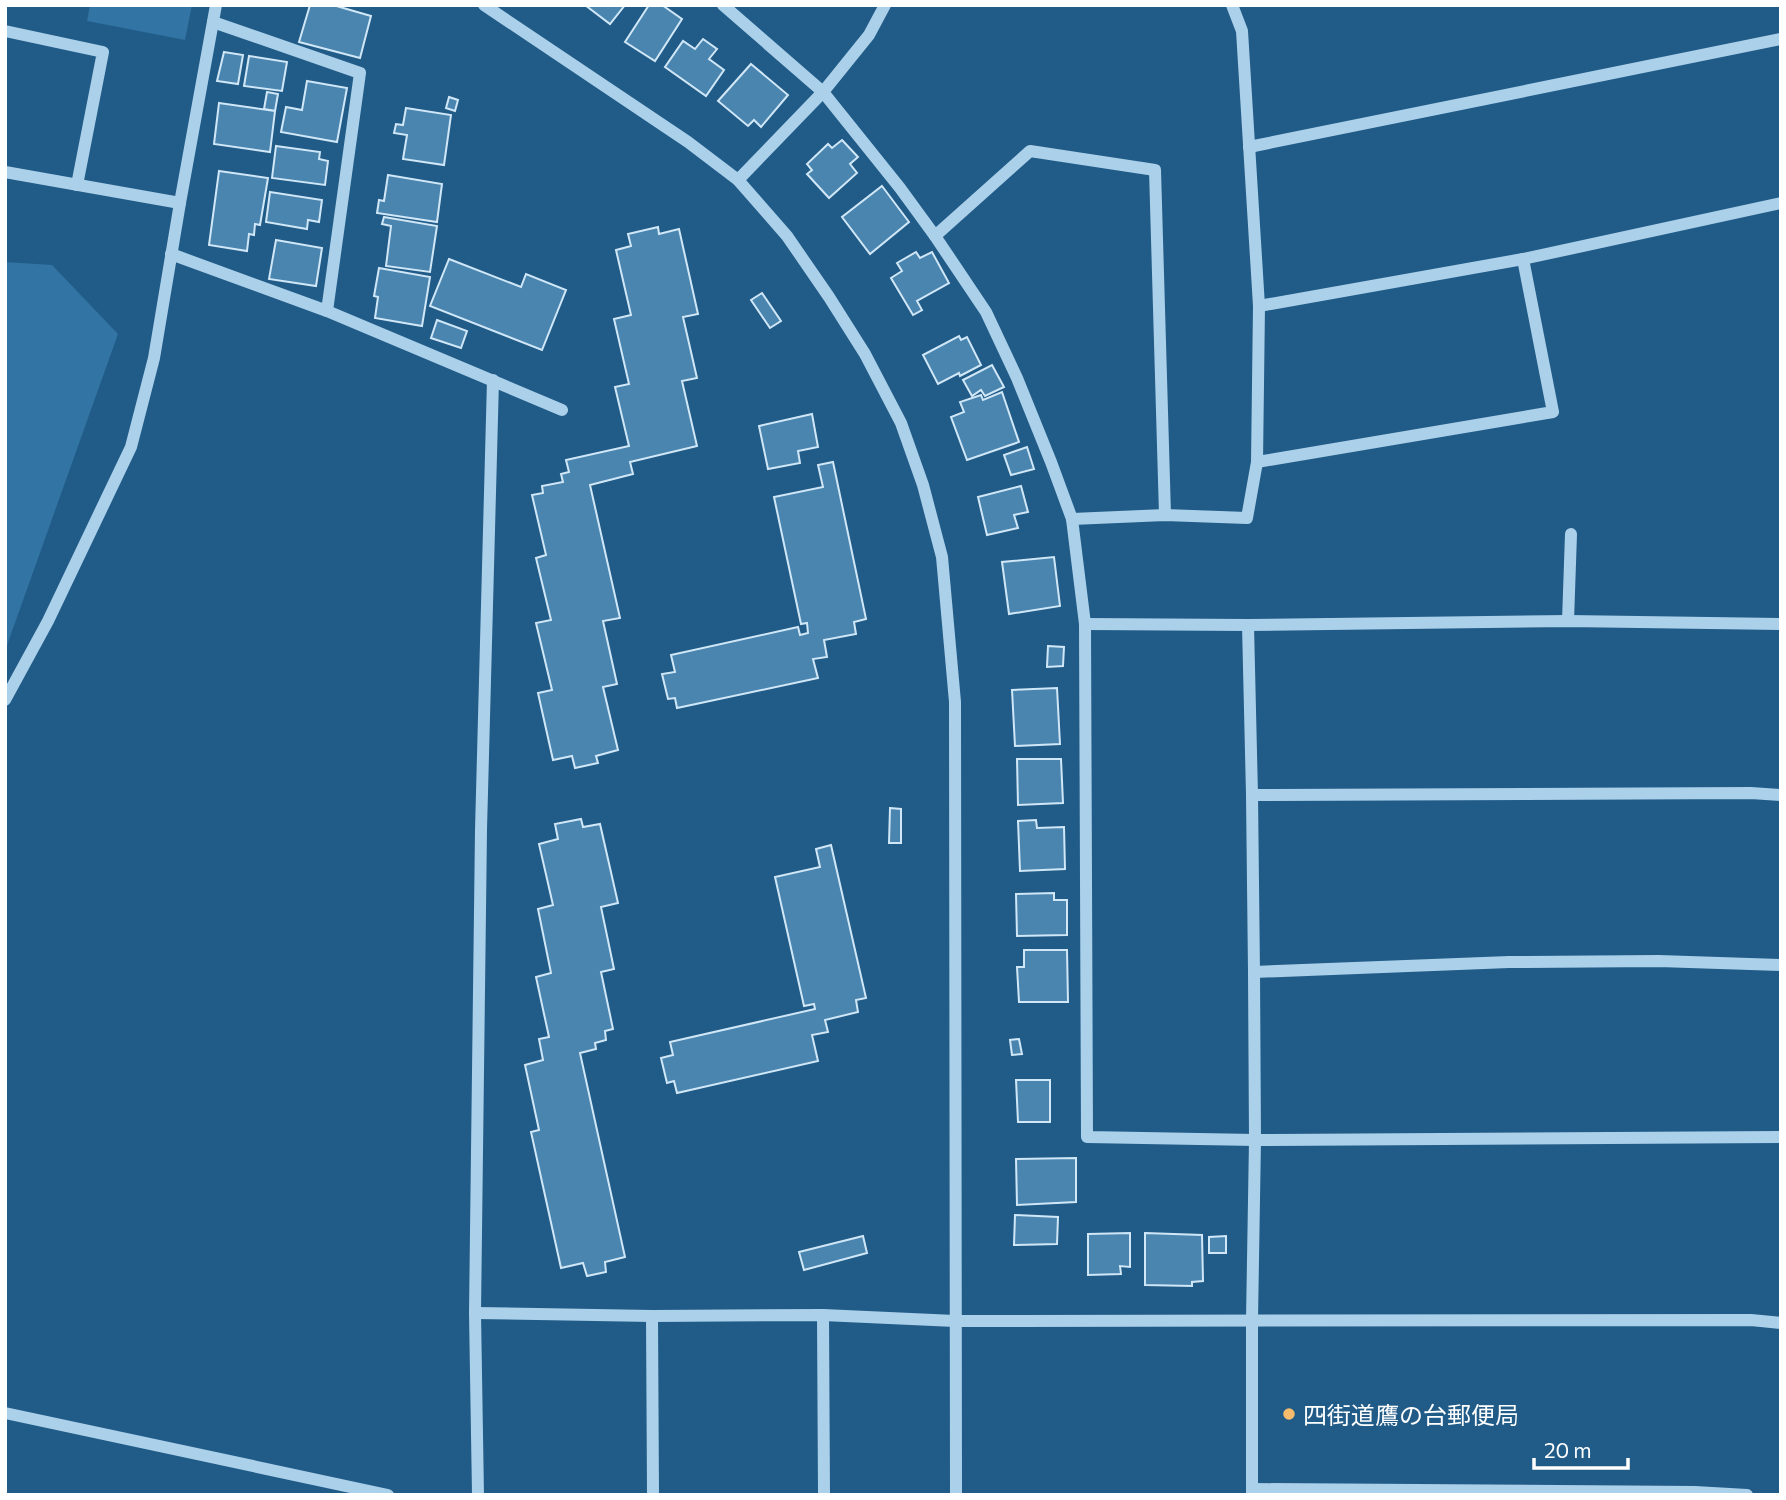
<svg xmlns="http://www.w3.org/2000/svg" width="1786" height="1500" font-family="Commissioner,'Noto Sans JP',sans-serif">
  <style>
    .green { fill: #3274a3 }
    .building { fill: #4a85af; stroke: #d0e7f7; stroke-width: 2 }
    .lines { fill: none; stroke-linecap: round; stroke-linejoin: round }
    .minor { stroke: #abd0ea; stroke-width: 12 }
    .poi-dot { fill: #f6bc6d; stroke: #215b87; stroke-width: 2.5 }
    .labels { text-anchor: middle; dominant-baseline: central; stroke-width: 5; stroke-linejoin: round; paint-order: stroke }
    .poi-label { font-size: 24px; fill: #fff; stroke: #215b87; text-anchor: start }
  </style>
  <rect width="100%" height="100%" fill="#215b87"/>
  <!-- green -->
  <g class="green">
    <path d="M 90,5 L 192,5 L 185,40 L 87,21 Z"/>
    <path d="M 5,262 L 52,265 L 118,334 L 5,651 Z"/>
  </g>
  <!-- building -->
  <g class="building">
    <path d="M 310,5 L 333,5 L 371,16 L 360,58 L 299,42 Z"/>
    <path d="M 585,5 L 625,5 L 610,24 Z"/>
    <path d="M 649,5 L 662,5 L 682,19 L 655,61 L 625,42 Z"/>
    <path d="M 703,39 L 717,49 L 709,59 L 724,70 L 706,96 L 665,67 L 683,41 L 695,49 Z"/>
    <path d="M 224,52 L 243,55 L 238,84 L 217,81 Z"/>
    <path d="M 249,56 L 287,62 L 282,91 L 244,86 Z"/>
    <path d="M 751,64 L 788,95 L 761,127 L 754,120 L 748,126 L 718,101 Z"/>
    <path d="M 307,81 L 347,88 L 337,142 L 281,132 L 286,107 L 302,110 Z"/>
    <path d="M 267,92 L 278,94 L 275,111 L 264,109 Z"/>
    <path d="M 449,97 L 458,100 L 455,111 L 446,108 Z"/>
    <path d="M 219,103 L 275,111 L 270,152 L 214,144 Z"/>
    <path d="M 406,108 L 451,115 L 444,165 L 403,159 L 407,135 L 394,133 L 396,124 L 403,125 Z"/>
    <path d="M 842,140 L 858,157 L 850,164 L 857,173 L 829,198 L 807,174 L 812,170 L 807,164 L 828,144 L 832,148 Z"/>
    <path d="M 276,146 L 320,152 L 319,159 L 328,161 L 325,185 L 272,178 Z"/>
    <path d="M 219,171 L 268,178 L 260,225 L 255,224 L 254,235 L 249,234 L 247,251 L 209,245 Z"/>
    <path d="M 388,175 L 442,184 L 437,222 L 377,213 L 379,200 L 384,201 Z"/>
    <path d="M 882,186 L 909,222 L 870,254 L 842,217 Z"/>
    <path d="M 270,192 L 322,200 L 319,222 L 308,220 L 307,229 L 266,222 Z"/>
    <path d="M 384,217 L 437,226 L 430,272 L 386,266 L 391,226 L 382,224 Z"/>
    <path d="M 658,227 L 659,234 L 679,229 L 698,314 L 683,317 L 697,378 L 682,381 L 697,446 L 630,462 L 633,474 L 590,485 L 620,618 L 603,621 L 617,684 L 603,687 L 618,750 L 596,756 L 598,763 L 575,768 L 572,756 L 553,760 L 538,693 L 552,690 L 536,623 L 551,620 L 536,558 L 546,555 L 532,495 L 543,493 L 542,486 L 563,482 L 561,474 L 569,472 L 566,460 L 629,446 L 615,387 L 629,384 L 614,319 L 631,315 L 616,250 L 631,246 L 628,234 Z"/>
    <path d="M 276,240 L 322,248 L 316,286 L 269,279 Z"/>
    <path d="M 916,252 L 920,258 L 932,252 L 949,283 L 917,301 L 922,310 L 913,315 L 891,278 L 902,271 L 897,263 Z"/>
    <path d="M 449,259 L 521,287 L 526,274 L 566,290 L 542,350 L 430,306 Z"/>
    <path d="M 379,268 L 430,277 L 422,326 L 375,318 L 378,297 L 374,296 Z"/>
    <path d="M 762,293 L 781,321 L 770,328 L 751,300 Z"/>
    <path d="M 437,320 L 467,331 L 461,348 L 431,338 Z"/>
    <path d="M 959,336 L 961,340 L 967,337 L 981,365 L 960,376 L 959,373 L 938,384 L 923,355 Z"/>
    <path d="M 992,365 L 1004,387 L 985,396 L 981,390 L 972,396 L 963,380 Z"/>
    <path d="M 1002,392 L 1019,442 L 967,460 L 951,417 L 964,412 L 960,402 L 981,395 L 983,400 Z"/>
    <path d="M 812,414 L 818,447 L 798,451 L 800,463 L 768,469 L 759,426 Z"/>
    <path d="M 1027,447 L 1034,469 L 1011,475 L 1004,455 Z"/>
    <path d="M 833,462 L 866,619 L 854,622 L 856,634 L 824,640 L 827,657 L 813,659 L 818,678 L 677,708 L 675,698 L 668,699 L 662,674 L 675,672 L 671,655 L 798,627 L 800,635 L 808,633 L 807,623 L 801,624 L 774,497 L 823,487 L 818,465 Z"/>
    <path d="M 1021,486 L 1028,512 L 1014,515 L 1018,528 L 987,535 L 978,497 Z"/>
    <path d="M 1054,557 L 1060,606 L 1009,614 L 1002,562 Z"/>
    <path d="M 1048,646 L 1064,647 L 1063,666 L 1047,667 Z"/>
    <path d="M 1057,688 L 1060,744 L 1015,746 L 1012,690 Z"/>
    <path d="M 1017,759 L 1061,759 L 1063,803 L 1018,805 Z"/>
    <path d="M 890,808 L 901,809 L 901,843 L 889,843 Z"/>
    <path d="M 581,819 L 583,827 L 600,824 L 618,903 L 601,907 L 614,969 L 601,972 L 613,1029 L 605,1031 L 606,1040 L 595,1043 L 596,1049 L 580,1053 L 625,1257 L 605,1262 L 606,1272 L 587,1276 L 583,1263 L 561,1268 L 531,1132 L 539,1130 L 525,1065 L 543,1060 L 539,1039 L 549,1037 L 536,977 L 551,973 L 538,909 L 553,905 L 539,844 L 558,839 L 555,824 Z"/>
    <path d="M 1036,820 L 1037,828 L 1064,827 L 1065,869 L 1020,871 L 1018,821 Z"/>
    <path d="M 831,845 L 866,998 L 856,1000 L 858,1012 L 825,1020 L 828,1032 L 812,1035 L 818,1061 L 677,1093 L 674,1081 L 667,1083 L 661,1058 L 673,1055 L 670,1042 L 815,1009 L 814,1004 L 804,1006 L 775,877 L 820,867 L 816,849 Z"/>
    <path d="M 1054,893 L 1054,900 L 1067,900 L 1067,935 L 1017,936 L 1016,894 Z"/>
    <path d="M 1024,950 L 1067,950 L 1068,1002 L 1019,1002 L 1017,967 L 1024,967 Z"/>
    <path d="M 1019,1039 L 1022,1054 L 1012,1055 L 1010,1040 Z"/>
    <path d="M 1016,1080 L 1050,1080 L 1050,1122 L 1018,1122 Z"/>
    <path d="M 1076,1158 L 1076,1202 L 1017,1205 L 1016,1159 Z"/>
    <path d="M 1015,1215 L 1058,1217 L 1057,1244 L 1014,1245 Z"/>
    <path d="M 1130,1233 L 1130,1267 L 1120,1266 L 1121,1274 L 1088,1275 L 1088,1234 Z"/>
    <path d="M 1145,1233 L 1202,1235 L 1203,1281 L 1192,1282 L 1192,1286 L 1145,1285 Z"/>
    <path d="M 863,1236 L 867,1253 L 804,1270 L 799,1252 Z"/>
    <path d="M 1226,1236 L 1226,1253 L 1209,1253 L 1209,1237 Z"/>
  </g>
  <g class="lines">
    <!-- minor -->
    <g class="minor">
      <path d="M 484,5 L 688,142 L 738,180 L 787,236 L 829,297 L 865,354 L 901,423 L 923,485 L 942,557 L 955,702 L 956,1495"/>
      <path d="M 723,5 L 823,92 L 900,188 L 935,236 L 986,312 L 1017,378 L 1051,462 L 1072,519 L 1085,624 L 1087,1137 L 1255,1140 L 1781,1137"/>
      <path d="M 213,22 L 360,73 L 327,311"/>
      <path d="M 5,31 L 103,52 L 77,185"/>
      <path d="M 1249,147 L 1781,39"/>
      <path d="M 5,172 L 180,203"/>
      <path d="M 738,180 L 823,92 L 869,35 L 885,5"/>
      <path d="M 935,236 L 1030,151 L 1155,170 L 1165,515"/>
      <path d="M 171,254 L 327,311 L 562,410"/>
      <path d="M 1259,306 L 1523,259 L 1781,203"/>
      <path d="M 1257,462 L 1553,412 L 1523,259"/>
      <path d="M 1072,519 L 1165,515 L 1247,518 L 1257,462 L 1259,306 L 1242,31 L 1232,5"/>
      <path d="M 1568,621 L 1571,534"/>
      <path d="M 1085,624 L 1248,625 L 1568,621 L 1781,624"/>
      <path d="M 1248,625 L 1252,795 L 1254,972 L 1255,1140 L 1252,1320 L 1252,1495"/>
      <path d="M 5,700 L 48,621 L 131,447 L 154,358 L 180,203 L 216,5"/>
      <path d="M 1252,795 L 1751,793 L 1781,795"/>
      <path d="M 1254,972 L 1509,962 L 1659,961 L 1781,965"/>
      <path d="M 475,1313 L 652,1316 L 823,1315 L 955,1321 L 1751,1320 L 1781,1323"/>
      <path d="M 823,1315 L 824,1495"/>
      <path d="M 652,1316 L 653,1495"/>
      <path d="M 5,1413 L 388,1495"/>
      <path d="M 1252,1489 L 1695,1492 L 1747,1495"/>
      <path d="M 478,1495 L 475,1313 L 481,830 L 493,380"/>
    </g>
  </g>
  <!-- markers -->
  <circle class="poi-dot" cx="1289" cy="1414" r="7"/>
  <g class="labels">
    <!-- poi labels -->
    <g class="poi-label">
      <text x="1303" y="1414">四街道鷹の台郵便局</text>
    </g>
  </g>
  <!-- border -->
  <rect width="1786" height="1500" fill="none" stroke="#ffffff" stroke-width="14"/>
  <!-- scale -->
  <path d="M1534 1458v10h94v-10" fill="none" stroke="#ffffff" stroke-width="3.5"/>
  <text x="1544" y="1458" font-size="21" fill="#ffffff" stroke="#215b87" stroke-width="5" paint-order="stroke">20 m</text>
</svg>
